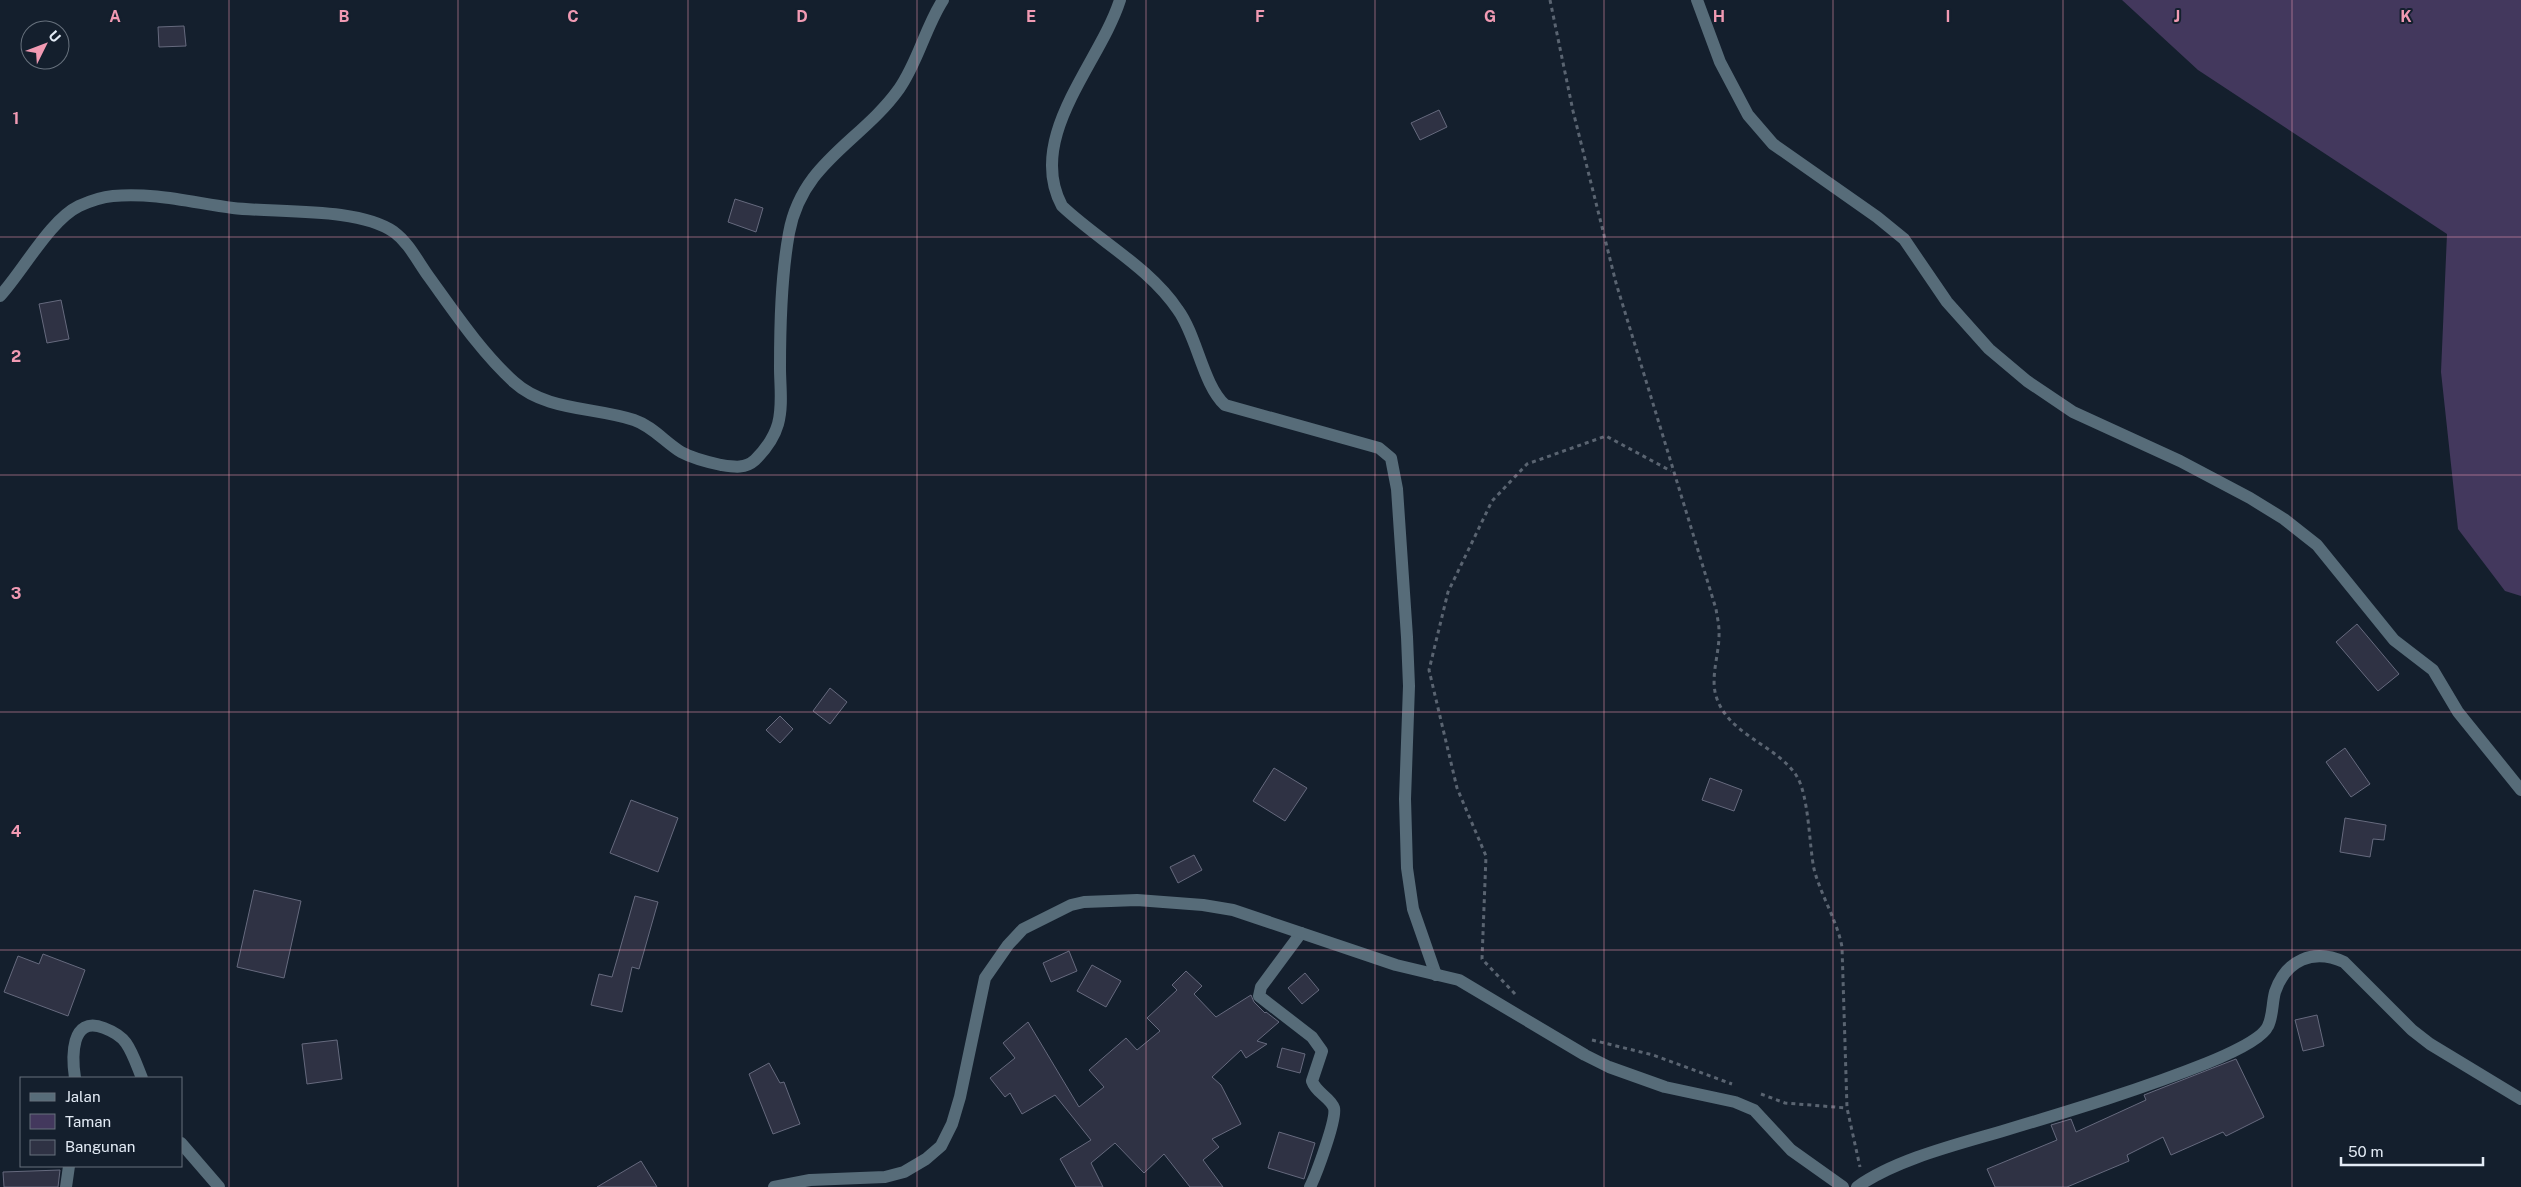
<svg xmlns="http://www.w3.org/2000/svg" width="2521" height="1187" font-family="'Public Sans',sans-serif">
  <style>
    .green { fill: #43385d }
    .building { fill: #2f3244; stroke: #666a7e }
    .lines { fill: none; stroke-linecap: round; stroke-linejoin: round }
    .path { stroke: #5a6471; stroke-width: 3; stroke-dasharray: 4 4; stroke-linecap: butt }
    .minor { stroke: #576c79; stroke-width: 12 }
    .grid { fill: none; stroke: #f19ab3; stroke-width: 1; stroke-opacity: 0.55 }
    .grid-label { font-size: 16px; text-anchor: middle; font-weight: bold; fill: #f19ab3; stroke: #141f2d; stroke-width: 4; stroke-linejoin: round; paint-order: stroke }
  </style>
  <rect width="100%" height="100%" fill="#141f2d"/>
  <!-- green -->
  <path class="green" d="M 2122,0 L 2521,0 L 2521,596 L 2505,591 L 2458,529 L 2441,372 L 2447,234 L 2198,70 Z"/>
  <!-- building -->
  <g class="building">
    <path d="M 184,26 L 186,46 L 159,47 L 158,27 Z"/>
    <path d="M 1439,110 L 1447,127 L 1420,140 L 1411,123 Z"/>
    <path d="M 735,199 L 763,208 L 756,232 L 728,222 Z"/>
    <path d="M 61,300 L 69,339 L 47,343 L 39,304 Z"/>
    <path d="M 2357,624 L 2399,674 L 2378,691 L 2336,642 Z"/>
    <path d="M 830,688 L 847,702 L 830,724 L 813,711 Z"/>
    <path d="M 780,716 L 793,729 L 780,743 L 766,730 Z"/>
    <path d="M 2345,748 L 2370,784 L 2351,797 L 2326,762 Z"/>
    <path d="M 1274,768 L 1307,788 L 1285,821 L 1253,801 Z"/>
    <path d="M 1710,778 L 1742,790 L 1734,811 L 1702,800 Z"/>
    <path d="M 631,800 L 678,818 L 658,872 L 610,853 Z"/>
    <path d="M 2345,818 L 2386,825 L 2384,840 L 2373,839 L 2370,857 L 2340,852 Z"/>
    <path d="M 1194,855 L 1202,870 L 1178,883 L 1170,867 Z"/>
    <path d="M 254,890 L 301,901 L 284,978 L 237,967 Z"/>
    <path d="M 635,896 L 658,902 L 639,969 L 632,967 L 622,1012 L 591,1005 L 599,974 L 612,977 Z"/>
    <path d="M 1069,951 L 1077,971 L 1051,982 L 1043,963 Z"/>
    <path d="M 43,954 L 85,970 L 68,1016 L 4,992 L 18,956 L 39,964 Z"/>
    <path d="M 1092,965 L 1121,981 L 1106,1007 L 1077,991 Z"/>
    <path d="M 1186,971 L 1202,986 L 1194,994 L 1216,1017 L 1251,995 L 1254,1002 L 1265,1013 L 1266,1012 L 1279,1022 L 1257,1041 L 1267,1044 L 1246,1058 L 1241,1050 L 1212,1077 L 1221,1085 L 1241,1124 L 1212,1139 L 1219,1147 L 1203,1160 L 1223,1187 L 1190,1187 L 1164,1154 L 1144,1173 L 1115,1143 L 1091,1163 L 1103,1187 L 1076,1187 L 1060,1159 L 1091,1140 L 1055,1095 L 1022,1114 L 1010,1093 L 1005,1097 L 990,1078 L 1015,1058 L 1003,1043 L 1028,1022 L 1079,1107 L 1104,1087 L 1089,1070 L 1126,1038 L 1137,1050 L 1160,1031 L 1147,1018 L 1177,990 L 1172,985 Z"/>
    <path d="M 1305,973 L 1319,990 L 1302,1004 L 1288,988 Z"/>
    <path d="M 2317,1015 L 2324,1046 L 2303,1051 L 2295,1020 Z"/>
    <path d="M 337,1040 L 342,1079 L 307,1084 L 302,1044 Z"/>
    <path d="M 1282,1048 L 1305,1054 L 1300,1073 L 1277,1067 Z"/>
    <path d="M 2236,1059 L 2264,1117 L 2226,1136 L 2223,1132 L 2171,1155 L 2163,1137 L 2127,1155 L 2129,1161 L 2067,1187 L 1995,1187 L 1987,1169 L 2057,1140 L 2051,1125 L 2071,1119 L 2076,1132 L 2146,1100 L 2144,1095 Z"/>
    <path d="M 769,1063 L 780,1083 L 784,1082 L 800,1124 L 773,1134 L 749,1074 Z"/>
    <path d="M 1279,1132 L 1315,1143 L 1304,1179 L 1268,1168 Z"/>
    <path d="M 641,1161 L 657,1187 L 597,1187 Z"/>
    <path d="M 60,1170 L 58,1187 L 4,1187 L 3,1172 Z"/>
  </g>
  <g class="lines">
    <!-- path -->
    <g class="path">
      <path d="M 1550,0 L 1573,111 L 1616,283 L 1716,609 C 1717,616 1719,624 1719,631 C 1720,653 1710,675 1716,696 C 1728,735 1775,744 1796,775 C 1809,794 1809,845 1814,869 C 1821,896 1837,920 1842,947 L 1847,1108 L 1860,1167"/>
      <path d="M 1515,994 L 1482,959 L 1486,856 L 1457,788 L 1429,670 L 1448,592 L 1492,501 L 1527,464 L 1606,436 L 1671,471"/>
      <path d="M 1592,1040 L 1653,1055 L 1732,1084"/>
      <path d="M 1761,1094 L 1785,1103 L 1847,1108"/>
    </g>
    <!-- minor -->
    <g class="minor">
      <path d="M 1120,0 C 1100,63 1025,137 1062,206 C 1099,241 1149,267 1178,310 C 1197,336 1203,385 1225,405 L 1379,448 L 1391,458 L 1397,489 L 1407,637 L 1409,686 L 1405,799 L 1407,868 L 1413,909 L 1436,975"/>
      <path d="M 1697,0 L 1720,62 L 1748,115 L 1773,144 L 1877,217 L 1904,239 L 1947,302 L 1989,349 L 2027,381 L 2073,412 L 2180,461 L 2250,498 L 2284,519 L 2317,545 L 2394,640 L 2433,670 L 2458,712 L 2521,790"/>
      <path d="M 0,296 C 23,271 50,220 79,206 C 90,201 102,197 113,196 C 153,192 194,203 233,208 C 277,213 358,207 394,232 C 409,243 418,262 429,277 C 455,313 481,352 514,382 C 546,411 594,407 634,420 C 652,426 665,442 681,452 C 694,459 707,462 721,465 C 734,467 745,469 755,460 C 765,450 774,438 778,424 C 783,406 780,386 780,368 C 780,323 781,277 789,233 C 802,162 861,142 899,89 C 918,62 925,28 943,0"/>
      <path d="M 1301,933 L 1261,987 L 1259,996 L 1312,1037 L 1322,1051 L 1312,1081 C 1316,1093 1330,1097 1334,1108 C 1337,1119 1316,1175 1310,1187"/>
      <path d="M 75,1078 C 72,1058 70,1015 104,1028 C 112,1031 121,1036 126,1043 C 133,1053 137,1066 142,1078"/>
      <path d="M 181,1143 L 219,1187"/>
      <path d="M 66,1187 L 69,1166"/>
      <path d="M 774,1187 L 810,1180 L 885,1177 L 904,1172 L 926,1159 L 941,1146 L 952,1124 L 960,1097 L 985,978 L 1008,945 L 1023,929 L 1071,905 L 1084,902 L 1137,900 L 1203,905 L 1233,910 L 1396,965 L 1459,980 L 1585,1055 L 1609,1067 L 1665,1087 L 1735,1102 L 1754,1110 L 1791,1150 L 1843,1187"/>
      <path d="M 1857,1187 C 1896,1159 1959,1144 2006,1130 C 2073,1110 2142,1089 2207,1063 C 2222,1057 2262,1040 2268,1026 C 2273,1016 2272,1003 2275,992 C 2286,960 2313,948 2344,962 L 2412,1030 L 2430,1044 L 2521,1099"/>
    </g>
  </g>
  <!-- grid -->
  <path class="grid" d="M 229,0 L 229,1187M 458,0 L 458,1187M 688,0 L 688,1187M 917,0 L 917,1187M 1146,0 L 1146,1187M 1375,0 L 1375,1187M 1604,0 L 1604,1187M 1833,0 L 1833,1187M 2063,0 L 2063,1187M 2292,0 L 2292,1187M 0,237 L 2521,237M 0,475 L 2521,475M 0,712 L 2521,712M 0,950 L 2521,950"/>
  <g class="grid-label">
    <text x="115" y="22">A</text>
    <text x="344" y="22">B</text>
    <text x="573" y="22">C</text>
    <text x="802" y="22">D</text>
    <text x="1031" y="22">E</text>
    <text x="1260" y="22">F</text>
    <text x="1490" y="22">G</text>
    <text x="1719" y="22">H</text>
    <text x="1948" y="22">I</text>
    <text x="2177" y="22">J</text>
    <text x="2406" y="22">K</text>
    <text x="16" y="124">1</text>
    <text x="16" y="362">2</text>
    <text x="16" y="599">3</text>
    <text x="16" y="837">4</text>
  </g>
  <!-- legend -->
  <rect x="20" y="1077" width="162" height="90" fill="#141f2d" stroke="#67717d"/>
  <rect x="30" y="1093" width="25" height="8" fill="#576c79" stroke="#67717d"/>
  <text x="65" y="1102" font-size="15" fill="#e3ebf5">Jalan</text>
  <rect x="30" y="1114" width="25" height="15" fill="#43385d" stroke="#67717d"/>
  <text x="65" y="1127" font-size="15" fill="#e3ebf5">Taman</text>
  <rect x="30" y="1140" width="25" height="15" fill="#2f3244" stroke="#67717d"/>
  <text x="65" y="1152" font-size="15" fill="#e3ebf5">Bangunan</text>
  <!-- north arrow -->
  <g transform="translate(45 45) rotate(48)"><circle r="24" fill="#141f2d" stroke="#67717d"/>
  <path d="M0-4L9 19L0 12L-9 19Z" fill="#f19ab3"/>
  <text y="-8" font-size="14" font-weight="bold" text-anchor="middle" fill="#e3ebf5">U</text>
  </g>
  <!-- scale -->
  <path d="M2341 1157v8h142v-8" fill="none" stroke="#e3ebf5" stroke-width="2.5"/>
  <text x="2348" y="1157" font-size="15" fill="#e3ebf5" stroke="#141f2d" stroke-width="4" paint-order="stroke">50 m</text>
</svg>
